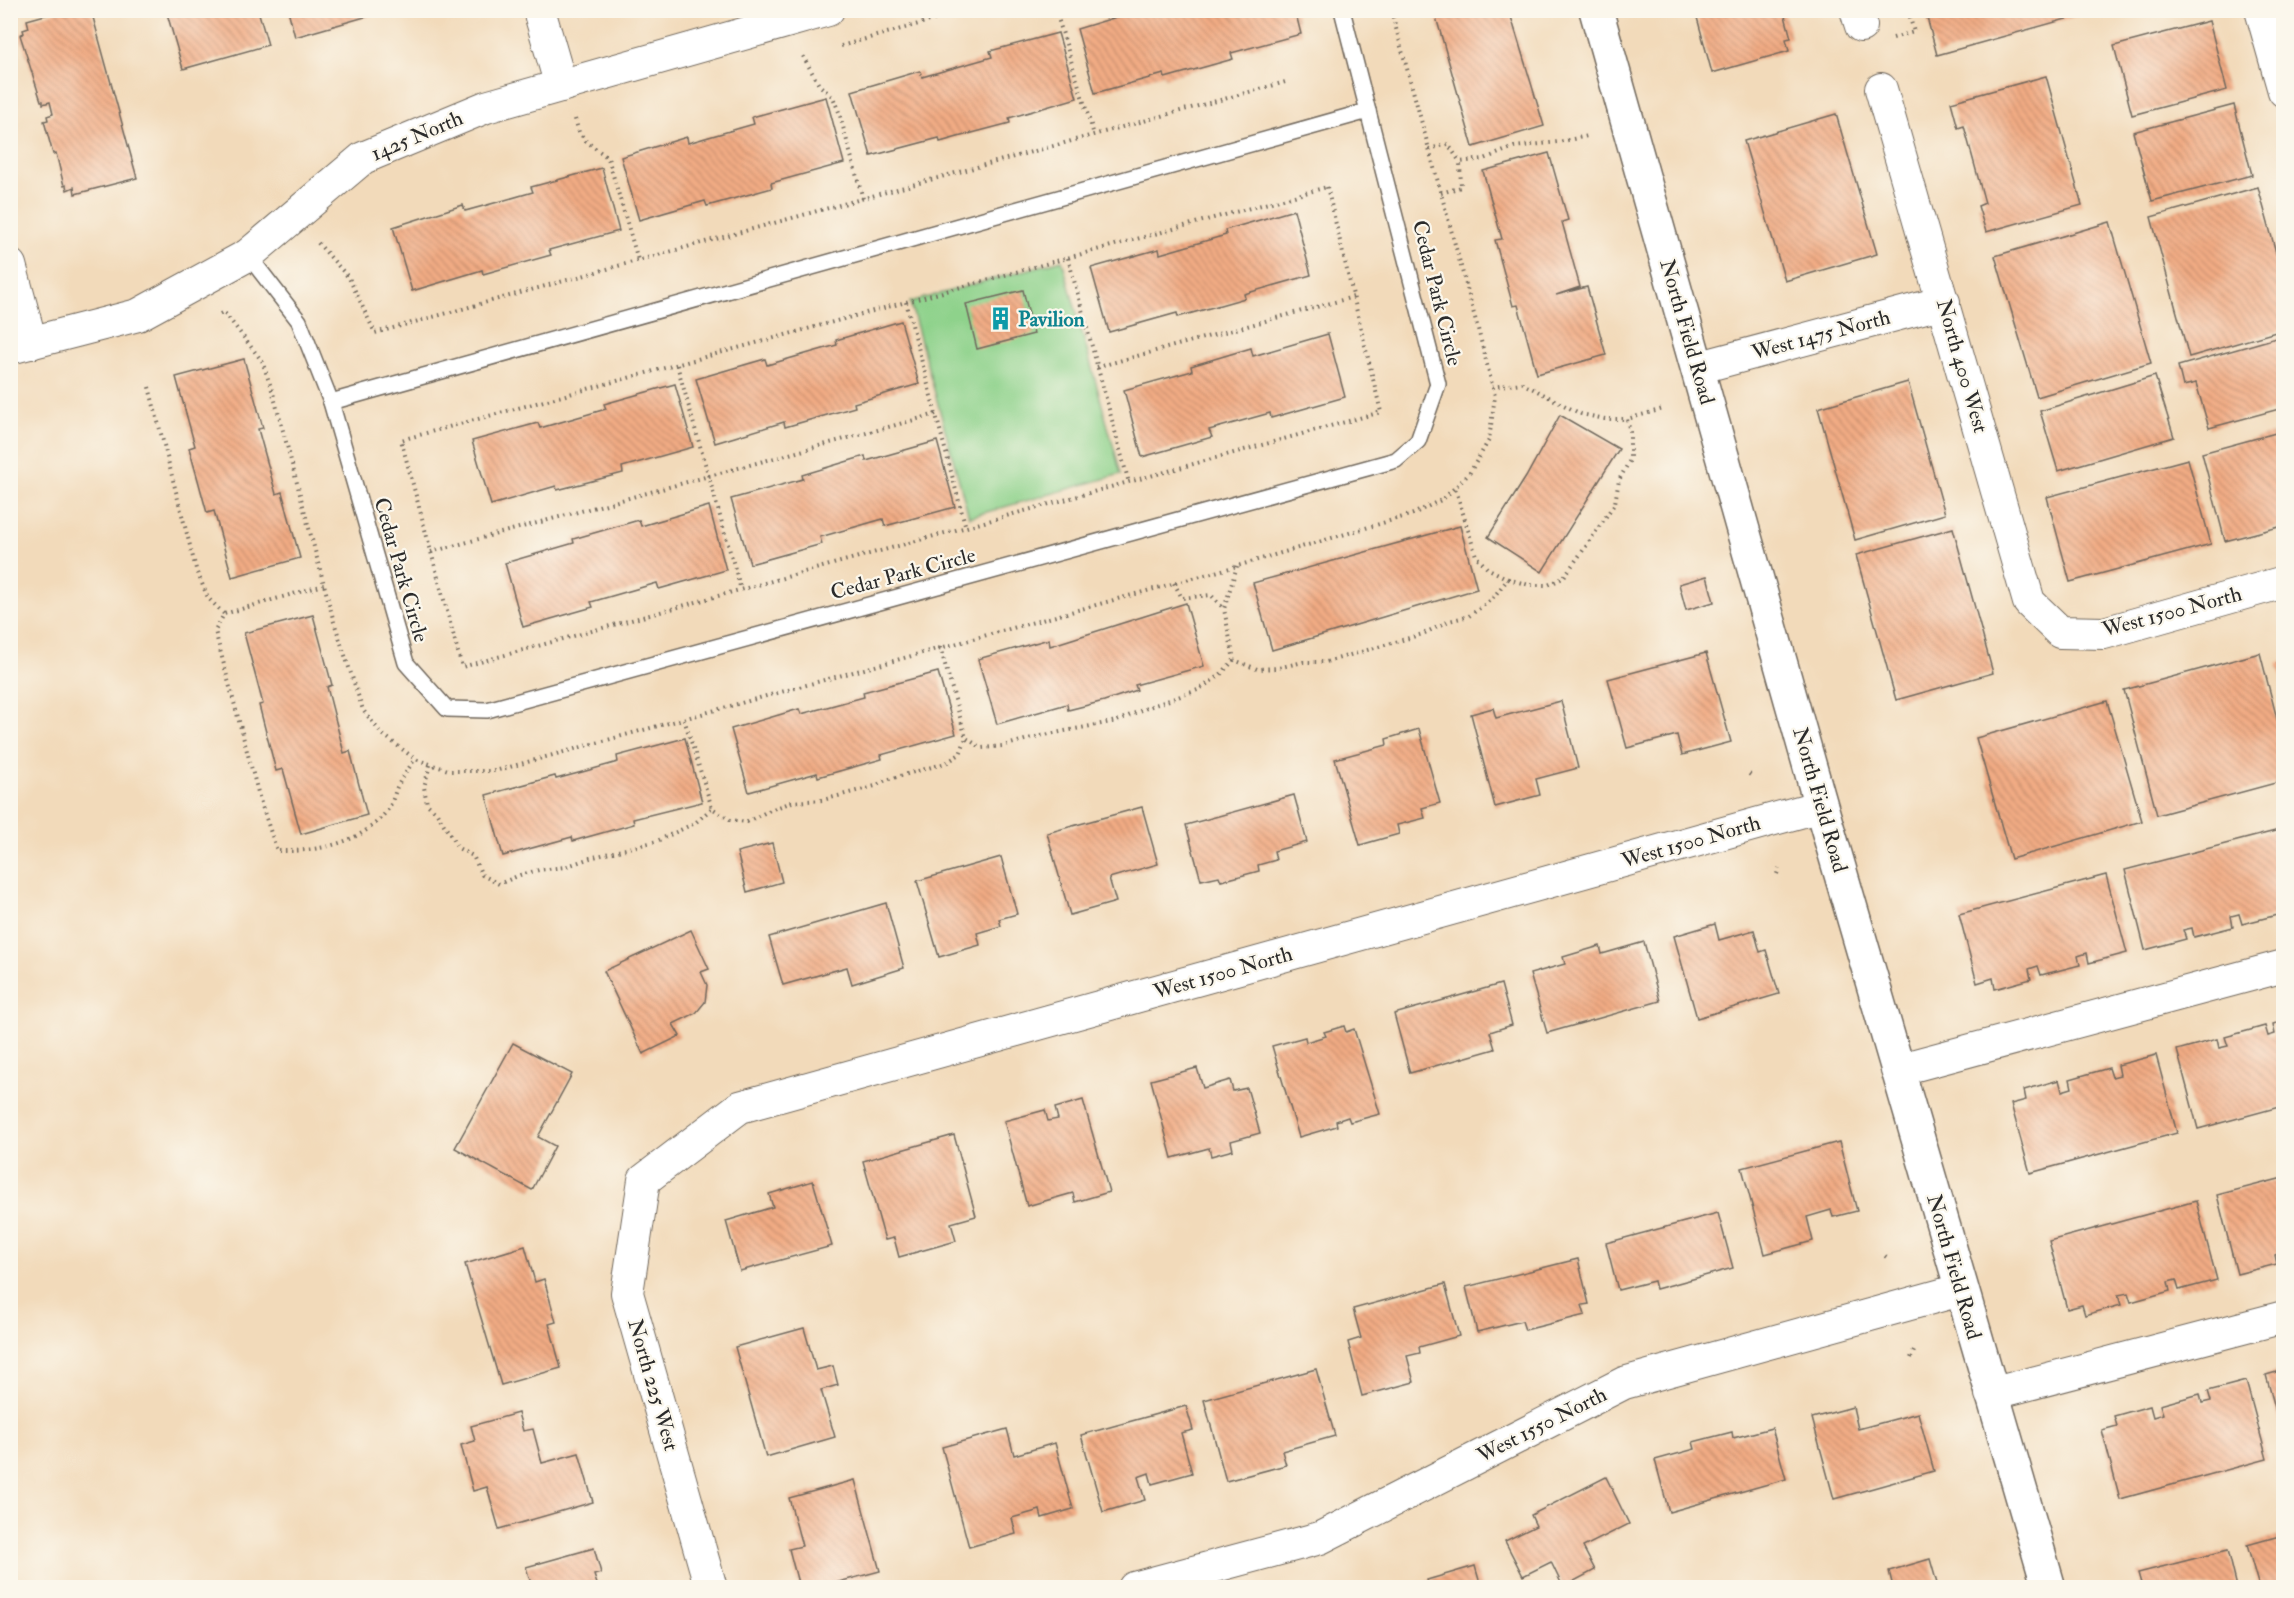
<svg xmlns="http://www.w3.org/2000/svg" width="2294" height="1598" font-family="'IM FELL Double Pica',serif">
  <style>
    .green { fill: #8ed28b; stroke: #5c7e5b; stroke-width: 1.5 }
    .building { fill: url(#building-back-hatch) }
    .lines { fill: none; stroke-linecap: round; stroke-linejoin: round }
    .service-casing { stroke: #71685d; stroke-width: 18 }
    .minor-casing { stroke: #71685d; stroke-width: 34 }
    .tertiary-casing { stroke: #71685d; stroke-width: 36 }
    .path { stroke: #71685d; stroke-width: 4; stroke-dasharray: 1.5 4.5; stroke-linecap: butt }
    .service { stroke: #fff; stroke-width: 15 }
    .minor { stroke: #fff; stroke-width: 32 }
    .tertiary { stroke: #fff; stroke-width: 33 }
    .labels { text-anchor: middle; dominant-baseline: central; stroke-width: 4.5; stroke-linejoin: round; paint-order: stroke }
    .street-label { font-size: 21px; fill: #2b2b2b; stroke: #fbf7ec }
    .culture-label { font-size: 21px; font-weight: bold; fill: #0d838f; stroke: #fbf7ec; text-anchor: start }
  </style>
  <defs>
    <pattern id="building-back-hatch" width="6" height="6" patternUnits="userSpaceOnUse" patternTransform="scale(1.5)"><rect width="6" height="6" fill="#f2ac84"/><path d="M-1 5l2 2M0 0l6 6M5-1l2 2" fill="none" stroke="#c48c6c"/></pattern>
  </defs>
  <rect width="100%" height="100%" fill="#fbf7ec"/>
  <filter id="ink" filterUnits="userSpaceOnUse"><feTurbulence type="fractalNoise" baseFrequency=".0167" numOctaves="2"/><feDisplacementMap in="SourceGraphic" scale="12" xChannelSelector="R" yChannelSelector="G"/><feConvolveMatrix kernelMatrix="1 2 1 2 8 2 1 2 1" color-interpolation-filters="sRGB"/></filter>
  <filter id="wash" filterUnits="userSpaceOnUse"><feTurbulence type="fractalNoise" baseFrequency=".008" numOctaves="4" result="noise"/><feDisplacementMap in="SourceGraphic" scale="24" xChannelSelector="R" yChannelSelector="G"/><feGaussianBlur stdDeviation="1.35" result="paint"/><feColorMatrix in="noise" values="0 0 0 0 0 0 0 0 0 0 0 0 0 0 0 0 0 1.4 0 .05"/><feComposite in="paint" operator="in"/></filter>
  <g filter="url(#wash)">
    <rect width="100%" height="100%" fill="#f2daba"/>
    <!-- green -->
    <path class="green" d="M 1062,260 L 1121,474 L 969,517 L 910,302 Z"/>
    <g id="blocks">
      <!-- building -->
      <g class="building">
        <path d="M 63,10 L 91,10 L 137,178 L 75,194 L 74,187 L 67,190 L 66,185 L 64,186 L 56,153 L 53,154 L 44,121 L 48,120 L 47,116 L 53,114 L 50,102 L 43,104 L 43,101 L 41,101 L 20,35 L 24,33 L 23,30 L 29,28 L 27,20 Z"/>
        <path d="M 166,10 L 258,10 L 268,45 L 183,69 Z"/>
        <path d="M 288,10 L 386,10 L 386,11 L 295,37 Z"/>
        <path d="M 1140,10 L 1146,10 L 1147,16 L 1165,10 L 1295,10 L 1301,34 L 1231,53 L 1233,59 L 1165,78 L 1164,74 L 1095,93 L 1077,29 Z"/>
        <path d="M 1434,10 L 1509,10 L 1544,126 L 1473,147 Z"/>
        <path d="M 1695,10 L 1777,10 L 1778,13 L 1784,12 L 1791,38 L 1786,39 L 1789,51 L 1712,73 Z"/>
        <path d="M 1925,10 L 2095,10 L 2095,11 L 1937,55 Z"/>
        <path d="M 2209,21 L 2227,90 L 2132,115 L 2114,46 Z"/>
        <path d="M 1058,33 L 1077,98 L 1009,118 L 1010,123 L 972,133 L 940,142 L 939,138 L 871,156 L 852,91 L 920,71 L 922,77 L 992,57 L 990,51 Z"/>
        <path d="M 2046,76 L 2082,205 L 1986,232 L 1978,206 L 1985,203 L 1964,126 L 1958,128 L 1951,102 Z"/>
        <path d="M 826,97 L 844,163 L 771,183 L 772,188 L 707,206 L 705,201 L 639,220 L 621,157 L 687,137 L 688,143 L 754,124 L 752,117 Z"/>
        <path d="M 2234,105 L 2252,175 L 2152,201 L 2133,132 Z"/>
        <path d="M 1836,114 L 1877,254 L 1785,281 L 1744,141 Z"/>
        <path d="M 1549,153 L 1568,220 L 1562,222 L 1580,287 L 1556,295 L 1587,287 L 1606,355 L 1537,374 L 1518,305 L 1513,306 L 1495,240 L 1502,239 L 1483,171 Z"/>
        <path d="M 602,168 L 619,231 L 549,250 L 551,255 L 483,274 L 482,270 L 412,291 L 393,227 L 463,205 L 465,211 L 498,202 L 533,192 L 531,187 Z"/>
        <path d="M 2258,187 L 2283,278 L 2283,330 L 2189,357 L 2151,217 Z"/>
        <path d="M 1294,210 L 1311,275 L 1244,294 L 1245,298 L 1178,317 L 1177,313 L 1109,332 L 1091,268 L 1159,249 L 1160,254 L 1226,235 L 1225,230 Z"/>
        <path d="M 2110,222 L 2151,363 L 2037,397 L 1995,256 Z"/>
        <path d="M 1023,290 L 1034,334 L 977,349 L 966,304 Z"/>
        <path d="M 901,321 L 919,384 L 854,403 L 855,407 L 785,427 L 784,422 L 715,443 L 696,379 L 765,359 L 767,365 L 837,345 L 836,340 Z"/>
        <path d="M 1328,334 L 1345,397 L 1271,418 L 1270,413 L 1209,430 L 1212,437 L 1142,457 L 1124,390 L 1192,371 L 1191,366 L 1251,348 L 1253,356 Z"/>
        <path d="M 2283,336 L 2283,408 L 2209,428 L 2196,383 L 2183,386 L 2178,366 Z"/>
        <path d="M 244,359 L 263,428 L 258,429 L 276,494 L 282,492 L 300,558 L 232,577 L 214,511 L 207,513 L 198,480 L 189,448 L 195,446 L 176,377 Z"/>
        <path d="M 2155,376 L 2174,437 L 2058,471 L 2040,411 Z"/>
        <path d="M 1908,382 L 1945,514 L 1855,540 L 1818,408 Z"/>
        <path d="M 675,384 L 693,447 L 622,467 L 623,473 L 557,490 L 556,486 L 491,505 L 472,441 L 538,423 L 540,428 L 606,409 L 604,404 Z"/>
        <path d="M 1560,415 L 1619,449 L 1542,572 L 1488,537 L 1526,477 Z"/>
        <path d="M 2283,431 L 2283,526 L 2225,541 L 2202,453 Z"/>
        <path d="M 937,441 L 955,507 L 885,526 L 883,519 L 820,537 L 822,544 L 750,564 L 731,499 L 803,479 L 802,475 L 865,456 L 866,461 Z"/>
        <path d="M 2188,459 L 2211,544 L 2070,582 L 2047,497 Z"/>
        <path d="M 709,506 L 726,570 L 659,589 L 657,583 L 591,602 L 593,607 L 523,627 L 505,563 L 574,543 L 573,539 L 639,520 L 641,526 Z"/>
        <path d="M 1460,526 L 1477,589 L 1272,650 L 1253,583 Z"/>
        <path d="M 1953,528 L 1993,673 L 1896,700 L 1856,555 Z"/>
        <path d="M 1707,576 L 1714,602 L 1686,610 L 1679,584 Z"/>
        <path d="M 1186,603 L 1204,666 L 1135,685 L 1137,690 L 1104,701 L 1068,710 L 1067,704 L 997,724 L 978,659 L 1049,639 L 1050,646 Z"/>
        <path d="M 313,615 L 332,685 L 327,687 L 344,753 L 350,751 L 367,815 L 301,834 L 283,769 L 276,771 L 259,705 L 263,704 L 244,633 Z"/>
        <path d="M 1706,653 L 1731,742 L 1682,755 L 1677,735 L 1627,748 L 1608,679 Z"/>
        <path d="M 2260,653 L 2283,742 L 2283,781 L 2157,815 L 2124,690 Z"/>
        <path d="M 2283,661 L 2283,683 L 2277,663 Z"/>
        <path d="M 938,672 L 956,734 L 881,755 L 882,759 L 818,777 L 817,773 L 749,792 L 731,729 L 799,709 L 801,714 L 864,697 L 863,692 Z"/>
        <path d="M 1561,701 L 1578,768 L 1536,779 L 1540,795 L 1495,807 L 1471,714 L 1493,708 L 1496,718 Z"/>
        <path d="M 2107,701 L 2142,821 L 2011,859 L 1976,738 Z"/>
        <path d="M 1419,729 L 1440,803 L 1422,808 L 1425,818 L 1397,825 L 1399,834 L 1360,845 L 1335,759 L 1387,745 L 1386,739 Z"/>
        <path d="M 685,738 L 702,802 L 633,819 L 634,824 L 573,841 L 572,837 L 503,856 L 486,795 L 555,776 L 556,779 L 586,771 L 618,762 L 617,756 Z"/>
        <path d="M 1294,795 L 1307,842 L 1274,851 L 1276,860 L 1258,865 L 1259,871 L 1221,881 L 1219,876 L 1201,880 L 1186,825 Z"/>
        <path d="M 1142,807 L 1158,864 L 1109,878 L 1116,902 L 1070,915 L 1047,833 Z"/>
        <path d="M 2283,829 L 2283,902 L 2278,904 L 2281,914 L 2242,924 L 2239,914 L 2231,916 L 2233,927 L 2194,937 L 2192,928 L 2183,930 L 2186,939 L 2145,950 L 2125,870 Z"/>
        <path d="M 772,843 L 782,882 L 747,892 L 737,852 Z"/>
        <path d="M 1001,857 L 1017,914 L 999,919 L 1001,926 L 977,933 L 980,945 L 939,957 L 917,881 Z"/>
        <path d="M 2106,875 L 2127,953 L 2089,963 L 2087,953 L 2078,956 L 2080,965 L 2041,975 L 2038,966 L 2029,969 L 2031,979 L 1995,989 L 1993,978 L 1977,983 L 1959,914 Z"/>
        <path d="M 886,903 L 904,968 L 852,984 L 847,967 L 783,985 L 769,937 Z"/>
        <path d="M 1715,924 L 1719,940 L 1754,930 L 1760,952 L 1766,950 L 1779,994 L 1697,1018 L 1674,936 Z"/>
        <path d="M 691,930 L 709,969 L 701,972 L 707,985 L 705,1002 L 696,1013 L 673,1024 L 680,1036 L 643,1054 L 604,971 Z"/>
        <path d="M 1644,942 L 1660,1001 L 1547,1033 L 1530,974 L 1565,964 L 1563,957 L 1600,946 L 1602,954 Z"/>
        <path d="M 1501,984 L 1512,1025 L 1490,1032 L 1495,1049 L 1410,1073 L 1394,1014 Z"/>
        <path d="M 2283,1021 L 2283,1106 L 2198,1129 L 2177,1050 L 2217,1039 L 2219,1048 L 2228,1046 L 2225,1037 L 2265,1026 L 2268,1036 L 2275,1034 L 2273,1024 Z"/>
        <path d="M 1344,1026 L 1346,1032 L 1354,1029 L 1380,1114 L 1350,1122 L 1348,1117 L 1336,1121 L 1337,1126 L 1299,1137 L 1272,1046 L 1305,1037 L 1306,1042 L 1326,1036 L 1324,1032 Z"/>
        <path d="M 513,1043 L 572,1074 L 538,1137 L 555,1146 L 532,1190 L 455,1148 Z"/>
        <path d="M 2156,1055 L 2177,1133 L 2030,1173 L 2011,1104 L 2026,1100 L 2024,1090 L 2059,1080 L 2062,1091 L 2072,1088 L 2070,1079 L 2109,1068 L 2112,1077 L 2120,1075 L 2118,1065 Z"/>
        <path d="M 1197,1068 L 1203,1088 L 1230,1080 L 1233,1091 L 1247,1088 L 1260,1133 L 1231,1141 L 1233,1150 L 1211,1156 L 1209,1148 L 1172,1158 L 1151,1080 Z"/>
        <path d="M 1083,1100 L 1109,1192 L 1075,1202 L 1073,1193 L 1027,1206 L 1004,1121 L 1045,1110 L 1048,1121 L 1058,1119 L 1055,1108 Z"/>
        <path d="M 954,1135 L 976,1216 L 951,1223 L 956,1241 L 899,1257 L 894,1238 L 885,1240 L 863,1161 Z"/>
        <path d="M 1839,1142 L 1857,1211 L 1833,1217 L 1831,1210 L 1807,1217 L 1813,1241 L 1765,1254 L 1742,1168 Z"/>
        <path d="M 2283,1178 L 2283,1252 L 2275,1255 L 2277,1264 L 2237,1274 L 2217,1195 Z"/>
        <path d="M 813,1181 L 832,1246 L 740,1271 L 726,1221 L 773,1207 L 769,1194 Z"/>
        <path d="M 2196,1201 L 2217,1280 L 2179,1290 L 2176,1280 L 2168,1282 L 2170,1291 L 2131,1302 L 2128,1293 L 2118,1295 L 2121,1305 L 2085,1315 L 2082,1305 L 2067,1309 L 2049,1241 Z"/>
        <path d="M 1718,1213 L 1733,1268 L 1656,1289 L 1654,1281 L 1618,1290 L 1606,1243 Z"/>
        <path d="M 525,1246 L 535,1282 L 544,1279 L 556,1322 L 549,1324 L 561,1368 L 501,1385 L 465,1264 Z"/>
        <path d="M 1578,1259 L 1589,1304 L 1582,1305 L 1585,1315 L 1525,1330 L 1522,1321 L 1477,1332 L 1466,1287 Z"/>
        <path d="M 1445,1284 L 1459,1336 L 1419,1347 L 1420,1353 L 1407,1356 L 1414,1382 L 1362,1396 L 1348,1342 L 1361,1338 L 1353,1309 Z"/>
        <path d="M 804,1328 L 816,1370 L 833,1366 L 838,1385 L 821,1390 L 835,1437 L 766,1457 L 735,1347 Z"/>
        <path d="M 1316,1369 L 1335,1436 L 1282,1451 L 1286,1465 L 1226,1481 L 1204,1400 Z"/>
        <path d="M 2283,1370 L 2283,1437 L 2266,1375 Z"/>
        <path d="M 2246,1381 L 2267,1459 L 2120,1499 L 2102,1430 L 2117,1426 L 2114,1416 L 2150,1406 L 2153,1417 L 2163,1414 L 2160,1405 L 2200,1394 L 2202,1403 L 2211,1401 L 2208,1391 Z"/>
        <path d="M 1186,1406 L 1193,1430 L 1181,1433 L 1192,1473 L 1152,1484 L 1149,1473 L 1138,1477 L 1145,1500 L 1103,1512 L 1081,1435 Z"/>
        <path d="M 1853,1407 L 1858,1429 L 1918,1413 L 1934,1471 L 1834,1499 L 1812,1418 Z"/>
        <path d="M 518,1413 L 523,1431 L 533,1429 L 542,1463 L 579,1453 L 593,1502 L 499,1529 L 487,1487 L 473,1491 L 461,1445 L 475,1441 L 471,1426 Z"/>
        <path d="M 1772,1428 L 1786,1479 L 1669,1512 L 1655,1460 L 1695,1449 L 1693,1442 L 1732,1432 L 1733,1438 Z"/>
        <path d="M 1007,1429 L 1014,1455 L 1055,1443 L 1073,1509 L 1042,1518 L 1040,1510 L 1012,1518 L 1016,1534 L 969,1547 L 942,1447 Z"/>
        <path d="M 1606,1477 L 1629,1524 L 1583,1547 L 1595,1570 L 1563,1587 L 1551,1562 L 1523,1576 L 1505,1541 L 1536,1526 L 1531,1515 Z"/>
        <path d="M 855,1480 L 880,1571 L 820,1587 L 799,1587 L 789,1549 L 802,1546 L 789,1498 Z"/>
        <path d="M 2283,1535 L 2283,1586 L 2259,1587 L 2247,1545 Z"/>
        <path d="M 594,1548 L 601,1573 L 594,1575 L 598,1587 L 532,1587 L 526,1567 Z"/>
        <path d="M 2228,1550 L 2237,1587 L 2142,1587 L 2138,1573 Z"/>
        <path d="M 1930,1559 L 1938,1587 L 1893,1587 L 1889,1571 Z"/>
        <path d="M 1475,1566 L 1481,1587 L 1429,1587 L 1427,1580 Z"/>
      </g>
    </g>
  </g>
  <g filter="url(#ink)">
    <use href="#blocks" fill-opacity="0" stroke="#71685d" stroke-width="1.5"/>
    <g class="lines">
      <defs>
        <g id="service">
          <path d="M 248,255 L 299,321 L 331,402 L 406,663 L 447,709 L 487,710 L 1396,460 L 1418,441 L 1438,384 L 1342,10"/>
          <path d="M 331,402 L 1368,111"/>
        </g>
        <g id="minor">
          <path d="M 539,10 L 561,86"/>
          <path d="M 1856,10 L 1861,26"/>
          <path d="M 2261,10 L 2284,91"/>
          <path d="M 1881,89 L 2029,602 L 2060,632 L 2104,633 L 2284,582"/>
          <path d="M 10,265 L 31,343"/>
          <path d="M 10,348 L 138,315 L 248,255 L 363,158 L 486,107 L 828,10"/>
          <path d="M 1697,368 L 1944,302"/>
          <path d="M 1897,1070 L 2284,966"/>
          <path d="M 1991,1394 L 2284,1317"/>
          <path d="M 711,1588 L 627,1293 L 644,1180 L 740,1107 L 1821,806"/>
          <path d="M 1134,1588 L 1320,1538 L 1624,1383 L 1960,1290"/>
        </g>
        <path id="tertiary" d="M 1596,10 L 1821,806 L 2049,1588"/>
      </defs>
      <!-- service casing -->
      <use href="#service" class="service-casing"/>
      <!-- minor casing -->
      <use href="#minor" class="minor-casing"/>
      <!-- tertiary casing -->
      <use href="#tertiary" class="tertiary-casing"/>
      <!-- path -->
      <g class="path">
        <path d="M 1034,10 L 1057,15"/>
        <path d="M 1060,10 L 1057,15 L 1094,135"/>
        <path d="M 1893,38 L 1914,32 L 1908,10"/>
        <path d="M 841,46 L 968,10"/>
        <path d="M 803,56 L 819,85 L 833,97 L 839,112 L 863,199"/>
        <path d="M 575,119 L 579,132 L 586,141 L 608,158 L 638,260"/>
        <path d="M 1429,149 L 1448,144 L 1460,162"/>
        <path d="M 1327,187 L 1381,412 L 462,667 L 401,440 Z"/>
        <path d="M 1441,193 L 1461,187 L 1460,162 L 1484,159 L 1514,147 L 1558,142 L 1588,136"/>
        <path d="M 318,243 L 349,278 L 375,333 L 1289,81"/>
        <path d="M 1068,258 L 1129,483"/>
        <path d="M 906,302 L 966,528"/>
        <path d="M 220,314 L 224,312 L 262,361 L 273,393 L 334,622 L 363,710 L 381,733 L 415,759 L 451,771 L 495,771 L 1237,566 L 1413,514 L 1443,499 L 1469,474 L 1489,440 L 1495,396 L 1477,325 L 1391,10"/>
        <path d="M 677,365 L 741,590"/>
        <path d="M 1097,367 L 1353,297"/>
        <path d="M 149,387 L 196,569 L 208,598 L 224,614"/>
        <path d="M 1492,387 L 1522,383 L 1581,414 L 1605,419 L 1627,419"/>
        <path d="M 431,552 L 936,414"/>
        <path d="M 1237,566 L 1224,609 L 1234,660 L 1257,669 L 1278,668 L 1303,662 L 1326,662 L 1423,634 L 1449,621 L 1469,616 L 1491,600 L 1508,579 L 1487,568 L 1476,556 L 1455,487"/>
        <path d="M 1508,579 L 1529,585 L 1548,585 L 1563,578 L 1587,545 L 1615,503 L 1619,480 L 1630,460 L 1630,432 L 1627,419 L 1663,409"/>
        <path d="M 1174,583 L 1182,598 L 1211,595 L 1224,609"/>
        <path d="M 324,585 L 224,614 L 215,631 L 260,800 L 277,851 C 316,852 361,844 386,812 C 392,805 394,795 397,787 C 402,777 409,768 415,759"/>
        <path d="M 940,647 L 966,738 L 982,748 L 1003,746 L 1039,736 L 1117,721 L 1149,707 L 1198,690 L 1219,676 L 1234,660"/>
        <path d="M 684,719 L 712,808 L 730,820 L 747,822 L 770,810 L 792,802 L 823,800 L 875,786 L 886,780 L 946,763 L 960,754 L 966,738"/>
        <path d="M 430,765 L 424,787 L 427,804 L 437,813 L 458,848 L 473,856 L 482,875 L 499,884 L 520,875 L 539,870 L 565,867 L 590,858 L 657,841 L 695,823 L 712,808"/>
        <path d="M 1749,774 L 1753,777"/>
        <path d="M 1777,874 L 1779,868"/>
        <path d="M 1885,1256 L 1889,1259"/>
        <path d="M 1911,1358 L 1914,1351"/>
      </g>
      <!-- service -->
      <use href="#service" class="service"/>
      <!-- minor -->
      <use href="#minor" class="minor"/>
      <!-- tertiary -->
      <use href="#tertiary" class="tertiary"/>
    </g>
  </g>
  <!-- icons -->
  <defs>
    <symbol id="building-bare" viewBox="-9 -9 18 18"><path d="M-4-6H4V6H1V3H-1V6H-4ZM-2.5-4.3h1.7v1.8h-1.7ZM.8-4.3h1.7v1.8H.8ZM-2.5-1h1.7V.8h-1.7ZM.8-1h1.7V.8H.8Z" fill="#0f9aa8" stroke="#fbf7ec" stroke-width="2.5" paint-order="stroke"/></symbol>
  </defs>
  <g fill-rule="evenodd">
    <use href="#building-bare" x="984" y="302" width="33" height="33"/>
  </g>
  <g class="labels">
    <!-- street labels -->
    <g class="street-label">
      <text transform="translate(417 136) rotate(-23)">1425 North</text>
      <text transform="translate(1437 293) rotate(76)">Cedar Park Circle</text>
      <text transform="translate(1687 332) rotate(74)">North Field Road</text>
      <text transform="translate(1821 335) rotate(-15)">West 1475 North</text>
      <text transform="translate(1962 366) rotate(74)">North 400 West</text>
      <text transform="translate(401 570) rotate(74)">Cedar Park Circle</text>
      <text transform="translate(903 574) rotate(-15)">Cedar Park Circle</text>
      <text transform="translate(2172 612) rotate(-15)">West 1500 North</text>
      <text transform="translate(1820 800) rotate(74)">North Field Road</text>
      <text transform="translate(1691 842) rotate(-16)">West 1500 North</text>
      <text transform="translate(1223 973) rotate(-16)">West 1500 North</text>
      <text transform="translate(1954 1267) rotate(74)">North Field Road</text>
      <text transform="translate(653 1385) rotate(74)">North 225 West</text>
      <text transform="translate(1542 1425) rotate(-27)">West 1550 North</text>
    </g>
    <!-- culture labels -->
    <g class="culture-label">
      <text x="1018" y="319">Pavilion</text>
    </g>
  </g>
  <!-- margin -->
  <rect width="2294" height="1598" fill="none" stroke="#fbf7ec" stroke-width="36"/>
</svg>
